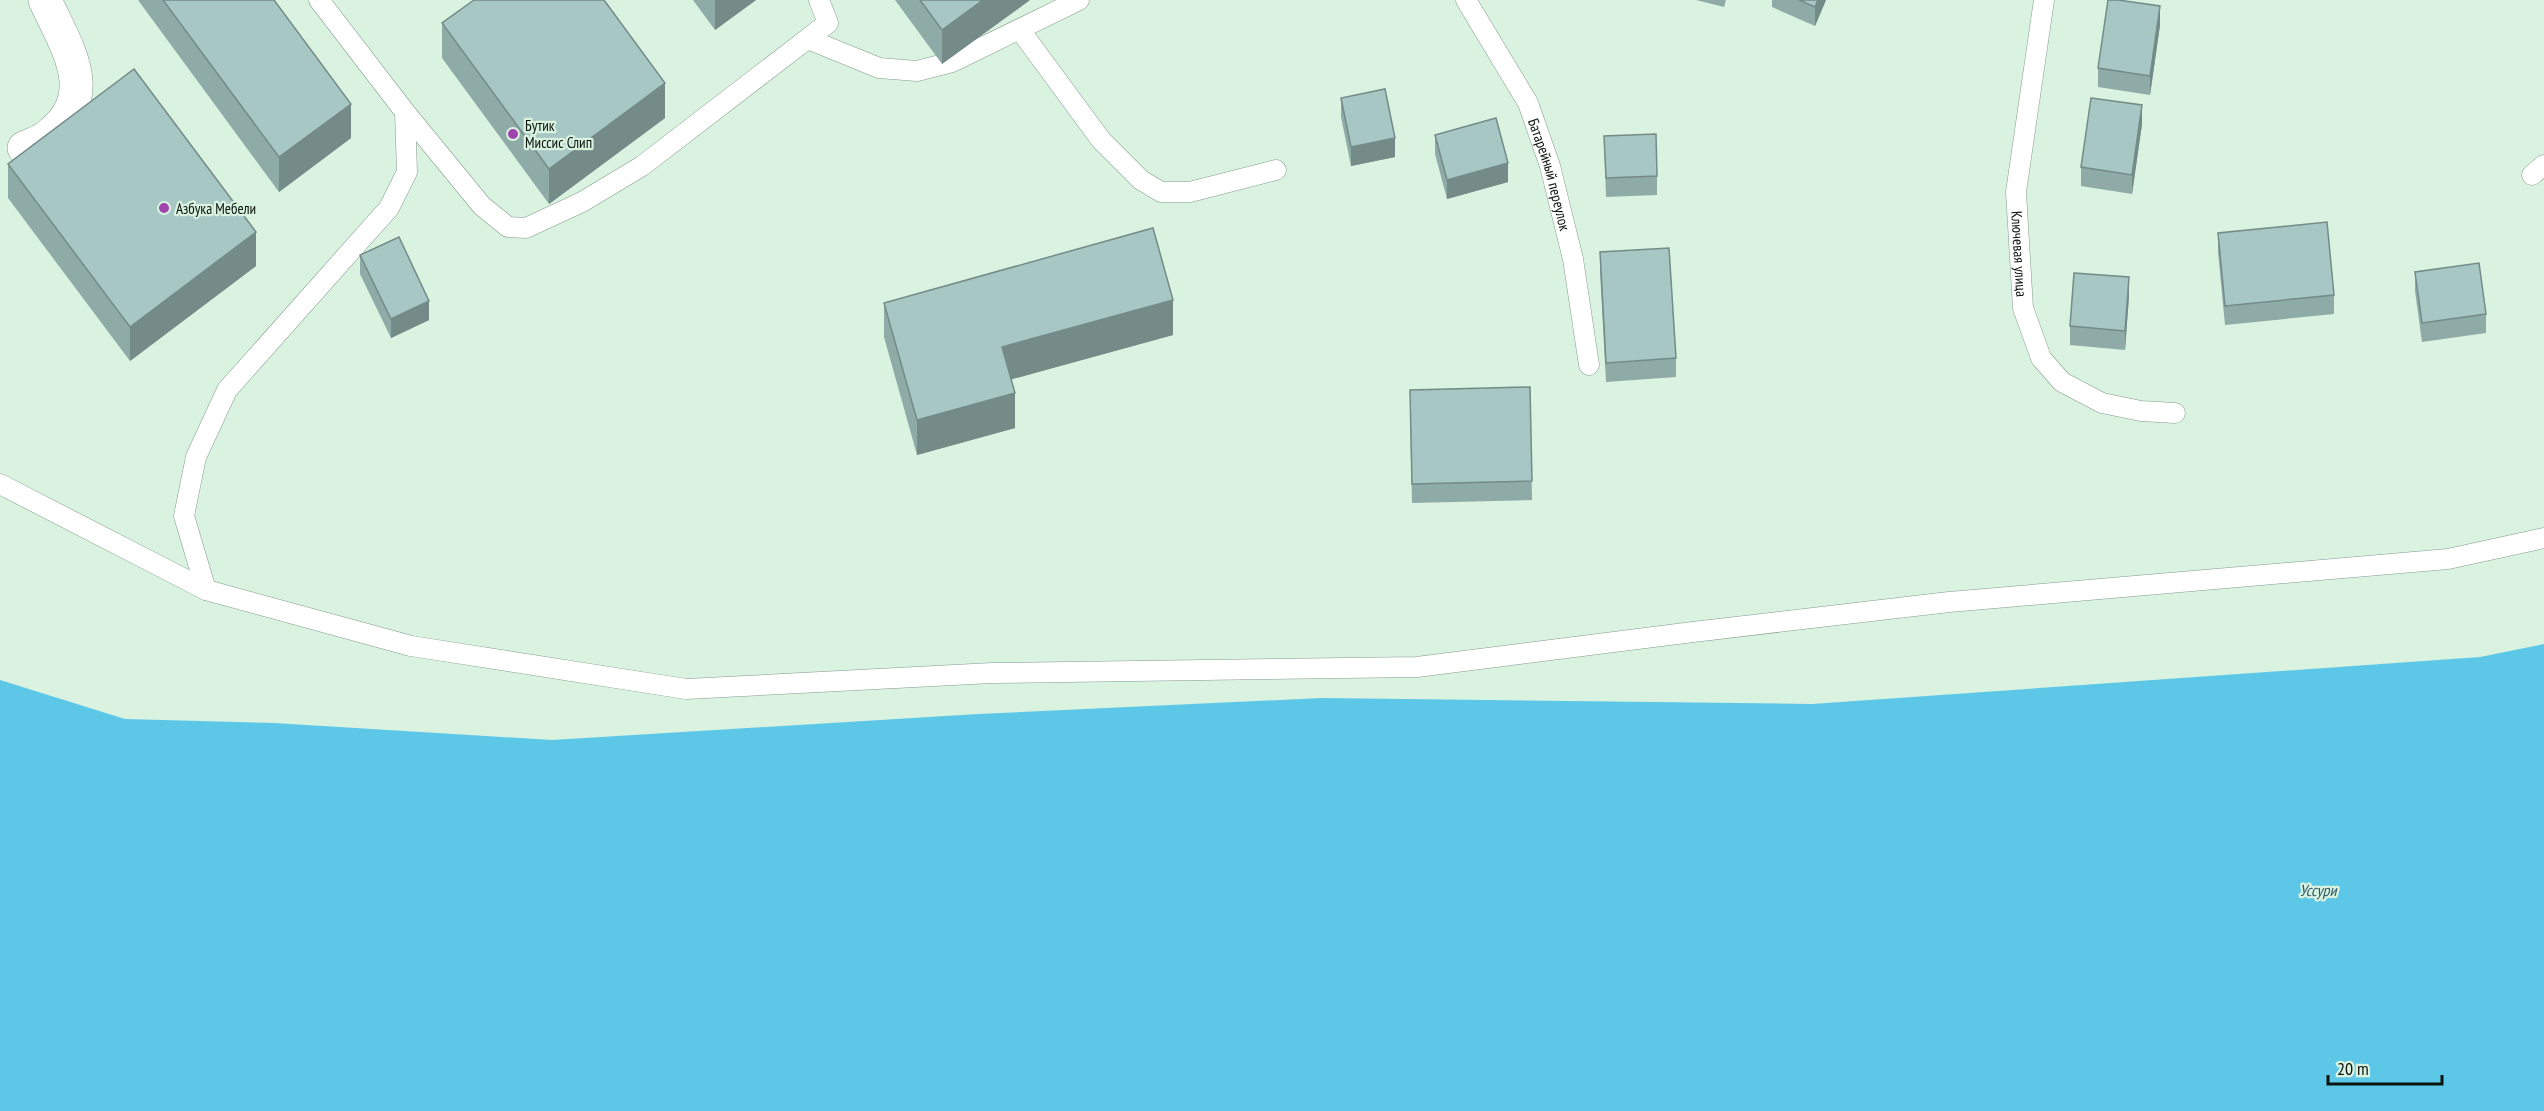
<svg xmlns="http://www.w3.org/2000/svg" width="2544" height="1111" font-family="'PT Sans Narrow',sans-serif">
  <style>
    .water { fill: #5dc7e8 }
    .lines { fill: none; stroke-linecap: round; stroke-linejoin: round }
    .service-casing { stroke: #859c8b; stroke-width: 21 }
    .minor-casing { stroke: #859c8b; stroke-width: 34 }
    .service { stroke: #fff; stroke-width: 20 }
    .minor { stroke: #fff; stroke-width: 33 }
    .wall { fill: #8faba8 }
    .shaded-wall { fill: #748b88 }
    .building { fill: #a6c7c3; stroke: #748b88; stroke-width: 1.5 }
    .poi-dot { fill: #a144ae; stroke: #daf2e0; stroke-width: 2 }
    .labels { text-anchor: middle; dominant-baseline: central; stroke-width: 4.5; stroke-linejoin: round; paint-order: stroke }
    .poi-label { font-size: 15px; fill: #0b140e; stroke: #daf2e0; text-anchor: start }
    .street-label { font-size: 15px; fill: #0b140e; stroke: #daf2e0 }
    .water-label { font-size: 16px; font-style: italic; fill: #2b5866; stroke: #daf2e0 }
  </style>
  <rect width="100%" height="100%" fill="#daf2e0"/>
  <!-- water -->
  <path class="water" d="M 2544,644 L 2544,1111 L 0,1111 L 0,680 L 125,719 L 274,723 L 552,740 L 978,714 L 1322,698 L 1812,704 L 2480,657 Z"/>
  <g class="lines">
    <defs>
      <g id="service">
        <path d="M 319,0 L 405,112 L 482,206 L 508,227 L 526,228 L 582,202 L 642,166 L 828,23 L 819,0"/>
        <path id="s1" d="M 1466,0 L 1528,103 L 1550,166 L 1573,259 L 1589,365"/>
        <path id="s2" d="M 2044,0 L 2016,192 L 2023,308 L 2041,358 L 2062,382 L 2102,403 L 2141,411 L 2175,413"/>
        <path d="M 1020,30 L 1101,140 L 1141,180 L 1161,192 L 1190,192 L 1276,170"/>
        <path d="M 808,39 L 879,68 L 917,71 L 952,62 L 1079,0"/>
        <path d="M 2532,175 L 2544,165"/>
        <path d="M 0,484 L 206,590 L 411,646 L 686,689 L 992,673 L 1417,667 L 1693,632 L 1949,602 L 2448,559 L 2544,538"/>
        <path d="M 206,590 L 184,516 L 196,457 L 227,390 L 389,208 L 407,172 L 405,112"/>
      </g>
      <path id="minor" d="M 24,148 C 32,144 43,141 49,135 C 101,94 66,47 45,0"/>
    </defs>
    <!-- service casing -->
    <use href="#service" class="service-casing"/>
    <!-- minor casing -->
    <use href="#minor" class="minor-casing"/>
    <!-- service -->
    <use href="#service" class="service"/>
    <!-- minor -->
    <use href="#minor" class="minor"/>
  </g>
  <!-- wall -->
  <g class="wall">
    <path d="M 138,0 L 274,0 L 351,138 L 279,192 Z"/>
    <path d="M 693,0 L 756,0 L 715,30 Z"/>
    <path d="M 895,0 L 1030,0 L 942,64 Z"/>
    <path d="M 1696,0 L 1726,0 L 1724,7 Z"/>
    <path d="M 1772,0 L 1826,0 L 1815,26 L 1772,7 Z"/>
    <path d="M 442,23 L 665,118 L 549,204 L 442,58 Z"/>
    <path d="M 2160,25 L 2150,95 L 2098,87 L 2098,68 Z"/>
    <path d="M 1341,98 L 1395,157 L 1351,166 L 1341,117 Z"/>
    <path d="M 2142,124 L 2132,194 L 2081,186 L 2081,167 Z"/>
    <path d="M 1435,135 L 1508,182 L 1447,199 L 1435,154 Z"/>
    <path d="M 1604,136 L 1657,176 L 1657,195 L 1606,197 Z"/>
    <path d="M 8,164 L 256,266 L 130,361 L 8,198 Z"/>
    <path d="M 2218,233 L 2334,295 L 2334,314 L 2225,325 L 2218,252 Z"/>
    <path d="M 1600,252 L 1676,358 L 1676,377 L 1606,382 L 1600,271 Z"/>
    <path d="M 360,255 L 429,320 L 391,338 L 360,274 Z"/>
    <path d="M 2415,272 L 2486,314 L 2486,333 L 2422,342 L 2415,291 Z"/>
    <path d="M 2129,296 L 2125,350 L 2070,345 L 2070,326 Z"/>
    <path d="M 884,303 L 1173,335 L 1011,379 L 1015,428 L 917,455 L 884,337 Z"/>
    <path d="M 1530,387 L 1532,500 L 1412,503 L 1410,409 Z"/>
  </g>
  <!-- shaded-wall -->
  <g class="shaded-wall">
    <path d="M 715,0 L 756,0 L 715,30 Z"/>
    <path d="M 983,0 L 1030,0 L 942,64 L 942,30 Z"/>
    <path d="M 1818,0 L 1826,0 L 1815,26 L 1815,7 Z"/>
    <path d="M 2160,6 L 2160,25 L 2150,95 L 2150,76 Z"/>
    <path d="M 665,83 L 665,118 L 549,204 L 549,169 Z"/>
    <path d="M 351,104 L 351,138 L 279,192 L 279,157 Z"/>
    <path d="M 2142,105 L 2142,124 L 2132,194 L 2132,175 Z"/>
    <path d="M 1395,138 L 1395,157 L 1351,166 L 1351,147 Z"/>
    <path d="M 1508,163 L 1508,182 L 1447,199 L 1447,180 Z"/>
    <path d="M 256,232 L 256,266 L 130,361 L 130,327 Z"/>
    <path d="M 2129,277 L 2129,296 L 2125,350 L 2125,331 Z"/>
    <path d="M 1173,300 L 1173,335 L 1002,382 L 1002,347 Z"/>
    <path d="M 429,301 L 429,320 L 391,338 L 391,319 Z"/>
    <path d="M 1015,393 L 1015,428 L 917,455 L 917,420 Z"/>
  </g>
  <!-- building -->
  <g class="building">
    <path d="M 163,0 L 274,0 L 351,104 L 279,157 Z"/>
    <path d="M 474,0 L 604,0 L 665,83 L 549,169 L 442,23 Z"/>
    <path d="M 920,0 L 983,0 L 942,30 Z"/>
    <path d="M 1799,0 L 1818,0 L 1815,7 Z"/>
    <path d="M 2108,0 L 2118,0 L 2160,6 L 2150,76 L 2098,68 Z"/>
    <path d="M 134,69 L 256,232 L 130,327 L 8,164 Z"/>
    <path d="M 1385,89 L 1395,138 L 1351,147 L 1341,98 Z"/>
    <path d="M 2091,98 L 2142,105 L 2132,175 L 2081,167 Z"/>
    <path d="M 1496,118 L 1508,163 L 1447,180 L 1435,135 Z"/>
    <path d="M 1656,134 L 1657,176 L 1606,178 L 1604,136 Z"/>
    <path d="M 2327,222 L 2334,295 L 2225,306 L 2218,233 Z"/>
    <path d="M 1153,228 L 1173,300 L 1002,347 L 1015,393 L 917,420 L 884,303 Z"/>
    <path d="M 399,237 L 429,301 L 391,319 L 360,255 Z"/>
    <path d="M 1669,248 L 1676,358 L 1606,363 L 1600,252 Z"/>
    <path d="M 2479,263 L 2486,314 L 2422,323 L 2415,272 Z"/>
    <path d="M 2074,273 L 2129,277 L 2125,331 L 2070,326 Z"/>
    <path d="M 1530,387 L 1532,481 L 1412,484 L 1410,390 Z"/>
  </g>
  <!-- markers -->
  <g class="poi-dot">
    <circle cx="513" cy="134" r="6"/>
    <circle cx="164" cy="208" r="6"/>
  </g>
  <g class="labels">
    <!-- poi labels -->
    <g class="poi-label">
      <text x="525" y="125">Бутик<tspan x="525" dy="17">Миссис Слип</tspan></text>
      <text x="176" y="208">Азбука Мебели</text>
    </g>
    <!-- street labels -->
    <g class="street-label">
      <text stroke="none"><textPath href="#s1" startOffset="195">Батарейный переулок</textPath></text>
      <text stroke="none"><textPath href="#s2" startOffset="256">Ключевая улица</textPath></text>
    </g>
    <!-- water labels -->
    <g class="water-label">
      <text x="2318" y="890">Уссури</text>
    </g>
  </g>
  <!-- scale -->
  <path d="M2328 1075v9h114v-9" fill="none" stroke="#0b140e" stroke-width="3"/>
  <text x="2337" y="1075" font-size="18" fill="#0b140e" stroke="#daf2e0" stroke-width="4.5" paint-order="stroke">20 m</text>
</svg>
